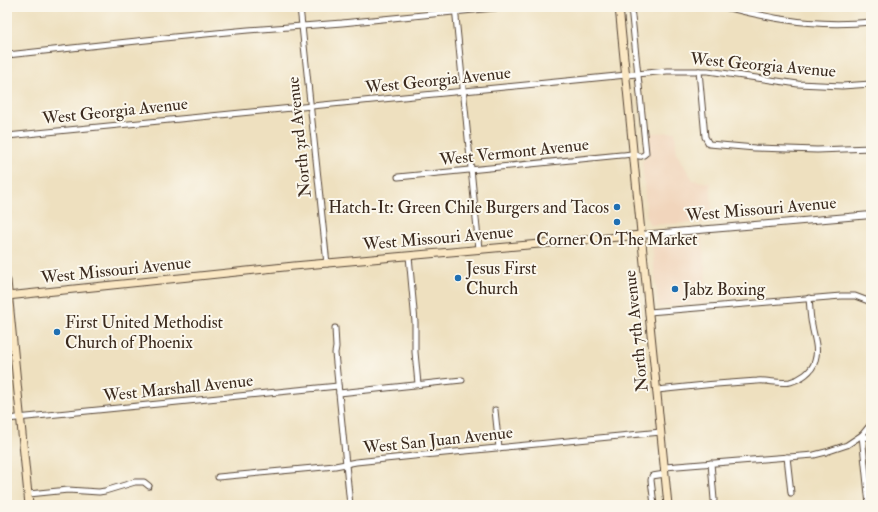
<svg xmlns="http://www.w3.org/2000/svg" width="878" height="512" font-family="'IM FELL Double Pica',serif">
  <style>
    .built { fill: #f1d5bc }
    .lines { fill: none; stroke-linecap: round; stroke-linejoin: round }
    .minor-casing { stroke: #564536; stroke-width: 7 }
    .tertiary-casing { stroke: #564536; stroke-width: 8 }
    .secondary-casing { stroke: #564536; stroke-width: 9 }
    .minor { stroke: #fff; stroke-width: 5 }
    .tertiary { stroke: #fff; stroke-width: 6 }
    .secondary { stroke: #fae7c3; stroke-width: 7 }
    .poi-dot { fill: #1f6fb2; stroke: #fbf7ec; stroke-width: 1.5 }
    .labels { text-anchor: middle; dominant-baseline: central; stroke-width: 4; stroke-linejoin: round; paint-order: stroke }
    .street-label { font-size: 17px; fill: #3b2a1e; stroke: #fbf7ec }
    .poi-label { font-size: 17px; fill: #3b2a1e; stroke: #fbf7ec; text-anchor: start }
  </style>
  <rect width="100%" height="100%" fill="#fbf7ec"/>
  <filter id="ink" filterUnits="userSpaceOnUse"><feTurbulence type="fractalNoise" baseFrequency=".025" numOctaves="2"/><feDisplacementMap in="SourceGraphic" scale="8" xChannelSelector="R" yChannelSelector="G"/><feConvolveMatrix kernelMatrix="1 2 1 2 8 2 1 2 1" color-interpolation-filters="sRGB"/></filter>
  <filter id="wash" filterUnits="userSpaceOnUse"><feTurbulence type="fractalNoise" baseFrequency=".012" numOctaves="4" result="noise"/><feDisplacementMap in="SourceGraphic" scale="16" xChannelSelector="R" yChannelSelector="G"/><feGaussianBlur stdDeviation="0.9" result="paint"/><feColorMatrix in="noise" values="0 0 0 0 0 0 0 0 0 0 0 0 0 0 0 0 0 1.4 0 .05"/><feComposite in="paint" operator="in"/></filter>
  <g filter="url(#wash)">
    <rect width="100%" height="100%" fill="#eee0bf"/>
    <!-- built -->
    <g class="built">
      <path d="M 675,132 L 677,154 L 693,180 L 710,183 L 713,222 L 650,225 L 647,219 L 642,161 L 648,155 L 648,133 Z"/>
      <path d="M 702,235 L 708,304 L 658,307 L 652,245 L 656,241 Z"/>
    </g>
  </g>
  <g filter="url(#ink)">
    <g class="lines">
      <defs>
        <g id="minor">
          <path d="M 300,7 L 327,264"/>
          <path d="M 455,7 L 479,249"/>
          <path d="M 724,7 C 743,11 762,16 781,19 C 811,24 841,25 871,22"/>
          <path d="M 7,55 L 174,37 L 248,30 L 342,23 L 504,7"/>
          <path d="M 699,71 L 705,137 L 709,144 L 755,148 L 817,150 L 871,148"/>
          <path d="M 7,136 L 667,71 L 708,71 L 798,84 L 842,86 L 871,84"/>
          <path d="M 398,177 L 621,155 C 625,155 629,154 632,154 C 639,155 640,159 646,153 L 631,7"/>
          <path d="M 409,256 L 415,322 L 415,352 L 418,384"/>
          <path d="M 649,312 L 841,296 L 855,296 L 871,302"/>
          <path d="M 335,328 L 336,347 L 335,353 L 350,505"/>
          <path d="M 657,390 C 690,386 723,383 757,381 C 768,380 779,384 790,382 C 801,379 812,372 815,361 C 819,348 814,338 812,325 C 810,317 810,307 809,298"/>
          <path d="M 339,393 L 462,380"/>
          <path d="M 495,410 L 499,448"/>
          <path d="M 7,419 L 338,386"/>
          <path d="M 787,457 L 791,493"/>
          <path d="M 711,463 L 714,500"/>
          <path d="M 665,467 L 814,455 L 826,452 L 847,445 L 862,435 L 871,439"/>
          <path d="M 218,477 L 335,466 L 356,462 L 424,455 L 661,432"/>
          <path d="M 29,494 L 68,490 L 99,492 L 105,491 L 135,482 L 144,482 L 149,486"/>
          <path d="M 654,505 L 651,480 L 652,476 L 665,474"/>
          <path d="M 869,505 L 862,435 L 871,424"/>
        </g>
        <path id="tertiary" d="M 641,235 L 871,215"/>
        <g id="secondary">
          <path d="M 619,7 L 647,294 L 668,505"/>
          <path d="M 7,281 L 29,505"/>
          <path d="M 7,296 L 294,266 L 641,235"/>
        </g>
      </defs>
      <!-- minor casing -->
      <use href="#minor" class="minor-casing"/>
      <!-- tertiary casing -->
      <use href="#tertiary" class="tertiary-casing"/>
      <!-- secondary casing -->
      <use href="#secondary" class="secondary-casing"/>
      <!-- minor -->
      <use href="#minor" class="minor"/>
      <!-- tertiary -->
      <use href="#tertiary" class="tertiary"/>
      <!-- secondary -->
      <use href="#secondary" class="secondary"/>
    </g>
  </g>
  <!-- markers -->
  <g class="poi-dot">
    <circle cx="617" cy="207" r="4"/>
    <circle cx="617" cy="222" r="4"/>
    <circle cx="458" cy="278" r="4"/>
    <circle cx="675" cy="289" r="4"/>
    <circle cx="57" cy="332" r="4"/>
  </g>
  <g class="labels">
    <!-- street labels -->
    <g class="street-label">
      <text transform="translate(763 65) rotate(5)">West Georgia Avenue</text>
      <text transform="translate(438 80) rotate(-6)">West Georgia Avenue</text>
      <text transform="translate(115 111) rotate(-6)">West Georgia Avenue</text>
      <text transform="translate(299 137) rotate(-96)">North 3rd Avenue</text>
      <text transform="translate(514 152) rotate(-6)">West Vermont Avenue</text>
      <text transform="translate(761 209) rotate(-5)">West Missouri Avenue</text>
      <text transform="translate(438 238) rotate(-5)">West Missouri Avenue</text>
      <text transform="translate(116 270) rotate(-6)">West Missouri Avenue</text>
      <text transform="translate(636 331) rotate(-96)">North 7th Avenue</text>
      <text transform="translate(178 388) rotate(-6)">West Marshall Avenue</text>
      <text transform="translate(438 440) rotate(-6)">West San Juan Avenue</text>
    </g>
    <!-- poi labels -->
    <g class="poi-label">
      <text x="609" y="207" text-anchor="end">Hatch-It: Green Chile Burgers and Tacos</text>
      <text x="617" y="239" text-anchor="middle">Corner On The Market</text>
      <text x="466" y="268">Jesus First<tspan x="466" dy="20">Church</tspan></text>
      <text x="683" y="289">Jabz Boxing</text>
      <text x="65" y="322">First United Methodist<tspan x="65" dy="20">Church of Phoenix</tspan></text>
    </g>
  </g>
  <!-- margin -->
  <rect width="878" height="512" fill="none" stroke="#fbf7ec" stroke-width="24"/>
</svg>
